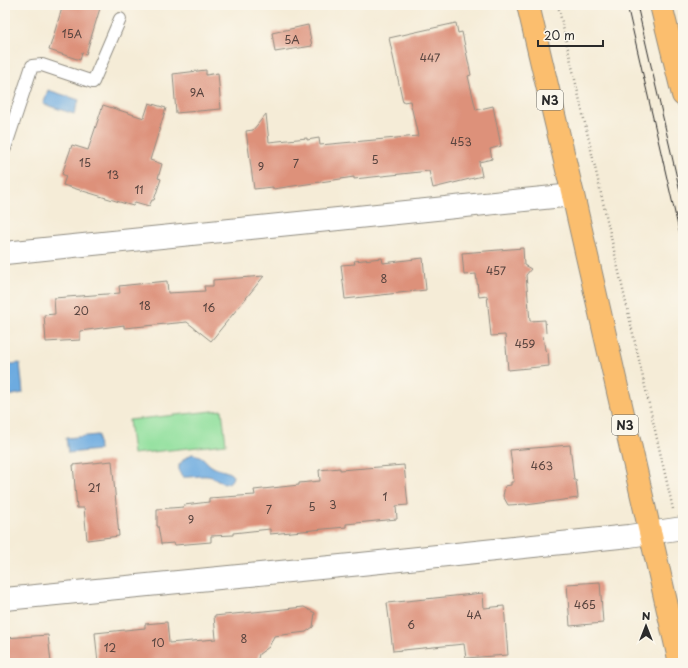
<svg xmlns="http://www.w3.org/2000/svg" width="688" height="668" font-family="'Playpen Sans',sans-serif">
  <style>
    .green { fill: #92e09e; stroke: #5e8664 }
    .water { fill: #6dabe0; stroke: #4c6b86 }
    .building { fill: #dd917a }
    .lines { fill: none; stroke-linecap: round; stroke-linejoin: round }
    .lane-casing { stroke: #908c81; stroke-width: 14 }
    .street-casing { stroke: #908c81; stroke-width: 24 }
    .primary-casing { stroke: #908c81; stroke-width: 24 }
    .path { stroke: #908c81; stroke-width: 2.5; stroke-dasharray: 1 3; stroke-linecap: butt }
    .lane { stroke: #fff; stroke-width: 12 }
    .street { stroke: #fff; stroke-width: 22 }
    .primary { stroke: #fbbe6e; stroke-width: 22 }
    .tram { stroke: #2b2b2b; stroke-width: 1 }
    .labels { text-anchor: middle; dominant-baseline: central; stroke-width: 4; stroke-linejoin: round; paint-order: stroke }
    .number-label { font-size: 11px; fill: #58443f }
    .shield { fill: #fbf7ec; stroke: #696865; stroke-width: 1 }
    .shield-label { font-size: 12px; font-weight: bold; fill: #2b2b2b }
  </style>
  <rect width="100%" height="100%" fill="#fbf7ec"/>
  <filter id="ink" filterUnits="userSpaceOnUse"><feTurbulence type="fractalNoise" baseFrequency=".025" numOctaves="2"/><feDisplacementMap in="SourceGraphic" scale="8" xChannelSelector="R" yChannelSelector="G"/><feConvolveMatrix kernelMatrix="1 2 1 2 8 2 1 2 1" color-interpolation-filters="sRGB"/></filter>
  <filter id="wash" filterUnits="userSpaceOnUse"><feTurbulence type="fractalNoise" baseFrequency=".012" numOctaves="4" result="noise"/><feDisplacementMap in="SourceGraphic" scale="16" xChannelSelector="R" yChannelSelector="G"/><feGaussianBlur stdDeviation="0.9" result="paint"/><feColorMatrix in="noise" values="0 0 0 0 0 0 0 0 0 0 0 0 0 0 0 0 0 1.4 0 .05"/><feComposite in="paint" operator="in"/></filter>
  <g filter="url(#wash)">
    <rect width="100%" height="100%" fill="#f5ecd7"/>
    <!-- green -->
    <path class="green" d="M 222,410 L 226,444 L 133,454 L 129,420 Z"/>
    <!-- water -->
    <g class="water">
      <path d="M 48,90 L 79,100 L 74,114 L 43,104 Z"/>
      <path d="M 20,363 L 23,393 L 8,396 L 5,365 Z"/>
      <path d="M 98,435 L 99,450 L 68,453 L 66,438 Z"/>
      <path d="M 192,454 C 206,456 204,462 213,467 C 220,471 228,470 233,476 C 232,482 229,483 224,484 C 220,482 216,478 212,477 C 204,474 192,478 183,477 L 179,472 L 179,465 L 185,458 Z"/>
    </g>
    <g id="blocks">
      <!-- building -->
      <g class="building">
        <path d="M 63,5 L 101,5 L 86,54 L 82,53 L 80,60 L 49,50 Z"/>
        <path d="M 456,23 L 458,33 L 462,32 L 471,75 L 468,76 L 476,110 L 493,106 L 501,146 L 490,149 L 492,159 L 479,162 L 482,176 L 433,188 L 429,171 L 354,179 L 354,177 L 273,189 L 273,187 L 254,189 L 246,131 L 253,130 L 266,114 L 269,142 L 307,138 L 307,140 L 319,138 L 320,145 L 418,136 L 410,101 L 403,102 L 389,38 Z"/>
        <path d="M 308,25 L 312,46 L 275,52 L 272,33 Z"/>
        <path d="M 206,70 L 206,75 L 218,73 L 221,109 L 176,113 L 173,74 Z"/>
        <path d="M 149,103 L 166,108 L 150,160 L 162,164 L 158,178 L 161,179 L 154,200 L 152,200 L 149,206 L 135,202 L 133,206 L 63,185 L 66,176 L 62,174 L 72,145 L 88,150 L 103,105 L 144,118 Z"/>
        <path d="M 523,248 L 524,265 L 531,269 L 526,275 L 530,321 L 545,320 L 546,333 L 543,336 L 545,350 L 548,353 L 549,366 L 508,370 L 505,335 L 491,336 L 487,296 L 479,297 L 476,274 L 464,275 L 462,253 Z"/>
        <path d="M 382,258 L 383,263 L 423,258 L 426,290 L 345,299 L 341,265 L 355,264 L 354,261 Z"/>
        <path d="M 264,276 L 211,341 L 187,322 L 124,328 L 124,325 L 80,331 L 80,340 L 46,342 L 44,315 L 55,314 L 54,298 L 120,293 L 119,286 L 167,281 L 168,293 L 205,291 L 204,286 L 213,286 L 213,280 Z"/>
        <path d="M 570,445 L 574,480 L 576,480 L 578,498 L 526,505 L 526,504 L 508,505 L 503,496 L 505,486 L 511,485 L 511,482 L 514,482 L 510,450 Z"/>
        <path d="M 112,461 L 119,536 L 87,540 L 84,508 L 77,508 L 73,465 Z"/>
        <path d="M 404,465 L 408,505 L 396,506 L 397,519 L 346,524 L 346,527 L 270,534 L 270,529 L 233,533 L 233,535 L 211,536 L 211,542 L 175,545 L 174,543 L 161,544 L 158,526 L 157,526 L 157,509 L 184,507 L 184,505 L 209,502 L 209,498 L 255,495 L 254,490 L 299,485 L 299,483 L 320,481 L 319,470 L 340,468 L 340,470 Z"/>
        <path d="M 600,582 L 603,623 L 570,626 L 567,584 Z"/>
        <path d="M 483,593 L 484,608 L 504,606 L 508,655 L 466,658 L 464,644 L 393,651 L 387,603 Z"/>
        <path d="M 304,607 L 315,613 L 313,627 L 306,632 L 274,636 L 269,647 L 259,654 L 257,663 L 98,663 L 95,633 L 145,628 L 145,624 L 167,622 L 169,643 L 216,639 L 214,616 Z"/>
        <path d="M 48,635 L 51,663 L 5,663 L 5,638 Z"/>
      </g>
    </g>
  </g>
  <g filter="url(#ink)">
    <use href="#blocks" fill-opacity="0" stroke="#908c81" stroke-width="1"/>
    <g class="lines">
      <defs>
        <path id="lane" d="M 5,148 L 32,66 L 42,65 L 93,82 L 120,19"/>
        <g id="street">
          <path d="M 5,253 L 573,195"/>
          <path d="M 5,599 L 361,564 L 629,536 L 683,528"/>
        </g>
        <g id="primary">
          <path d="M 528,5 L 573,195 L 680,663"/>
          <path d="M 661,5 L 683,95"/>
        </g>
      </defs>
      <!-- lane casing -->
      <use href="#lane" class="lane-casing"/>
      <!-- street casing -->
      <use href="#street" class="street-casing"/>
      <!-- primary casing -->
      <use href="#primary" class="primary-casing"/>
      <!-- path -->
      <path class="path" d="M 558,5 L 673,509"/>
      <!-- lane -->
      <use href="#lane" class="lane"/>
      <!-- street -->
      <use href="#street" class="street"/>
      <!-- primary -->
      <use href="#primary" class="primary"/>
      <!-- tram -->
      <g class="tram">
        <path d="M 627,5 L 683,248"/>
        <path d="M 637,5 L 683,204"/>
      </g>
    </g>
  </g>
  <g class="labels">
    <!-- number labels -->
    <g class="number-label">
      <text x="72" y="33">15A</text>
      <text x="292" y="39">5A</text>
      <text x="430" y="57">447</text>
      <text x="197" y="92">9A</text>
      <text x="461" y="141">453</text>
      <text x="375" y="159">5</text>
      <text x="85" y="162">15</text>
      <text x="296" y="163">7</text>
      <text x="261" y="166">9</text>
      <text x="113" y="174">13</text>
      <text x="139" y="189">11</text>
      <text x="496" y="270">457</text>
      <text x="384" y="278">8</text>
      <text x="145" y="305">18</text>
      <text x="209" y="307">16</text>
      <text x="81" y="310">20</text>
      <text x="525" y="343">459</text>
      <text x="542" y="465">463</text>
      <text x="94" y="487">21</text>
      <text x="385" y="496">1</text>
      <text x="333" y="504">3</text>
      <text x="312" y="506">5</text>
      <text x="269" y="509">7</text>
      <text x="191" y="519">9</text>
      <text x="585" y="604">465</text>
      <text x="474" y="614">4A</text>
      <text x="411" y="624">6</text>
      <text x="244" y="638">8</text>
      <text x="158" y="642">10</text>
      <text x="110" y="647">12</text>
    </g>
    <!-- shield labels -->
    <g class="shield">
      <rect x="537" y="90" width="26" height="20" rx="3"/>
      <rect x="612" y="415" width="26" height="20" rx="3"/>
    </g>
    <g class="shield-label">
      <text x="550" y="100">N3</text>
      <text x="625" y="425">N3</text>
    </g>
  </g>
  <!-- margin -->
  <rect width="688" height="668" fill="none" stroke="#fbf7ec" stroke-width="20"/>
  <!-- north arrow -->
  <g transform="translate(646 626)" stroke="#fbf7ec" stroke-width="3" paint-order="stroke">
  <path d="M0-3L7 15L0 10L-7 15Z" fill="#2b2b2b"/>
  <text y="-6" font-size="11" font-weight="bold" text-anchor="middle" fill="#2b2b2b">N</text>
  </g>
  <!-- scale -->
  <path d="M538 40v6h65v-6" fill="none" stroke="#2b2b2b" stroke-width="2"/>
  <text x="544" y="40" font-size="12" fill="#2b2b2b" stroke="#fbf7ec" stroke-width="3" paint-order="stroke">20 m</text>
</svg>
